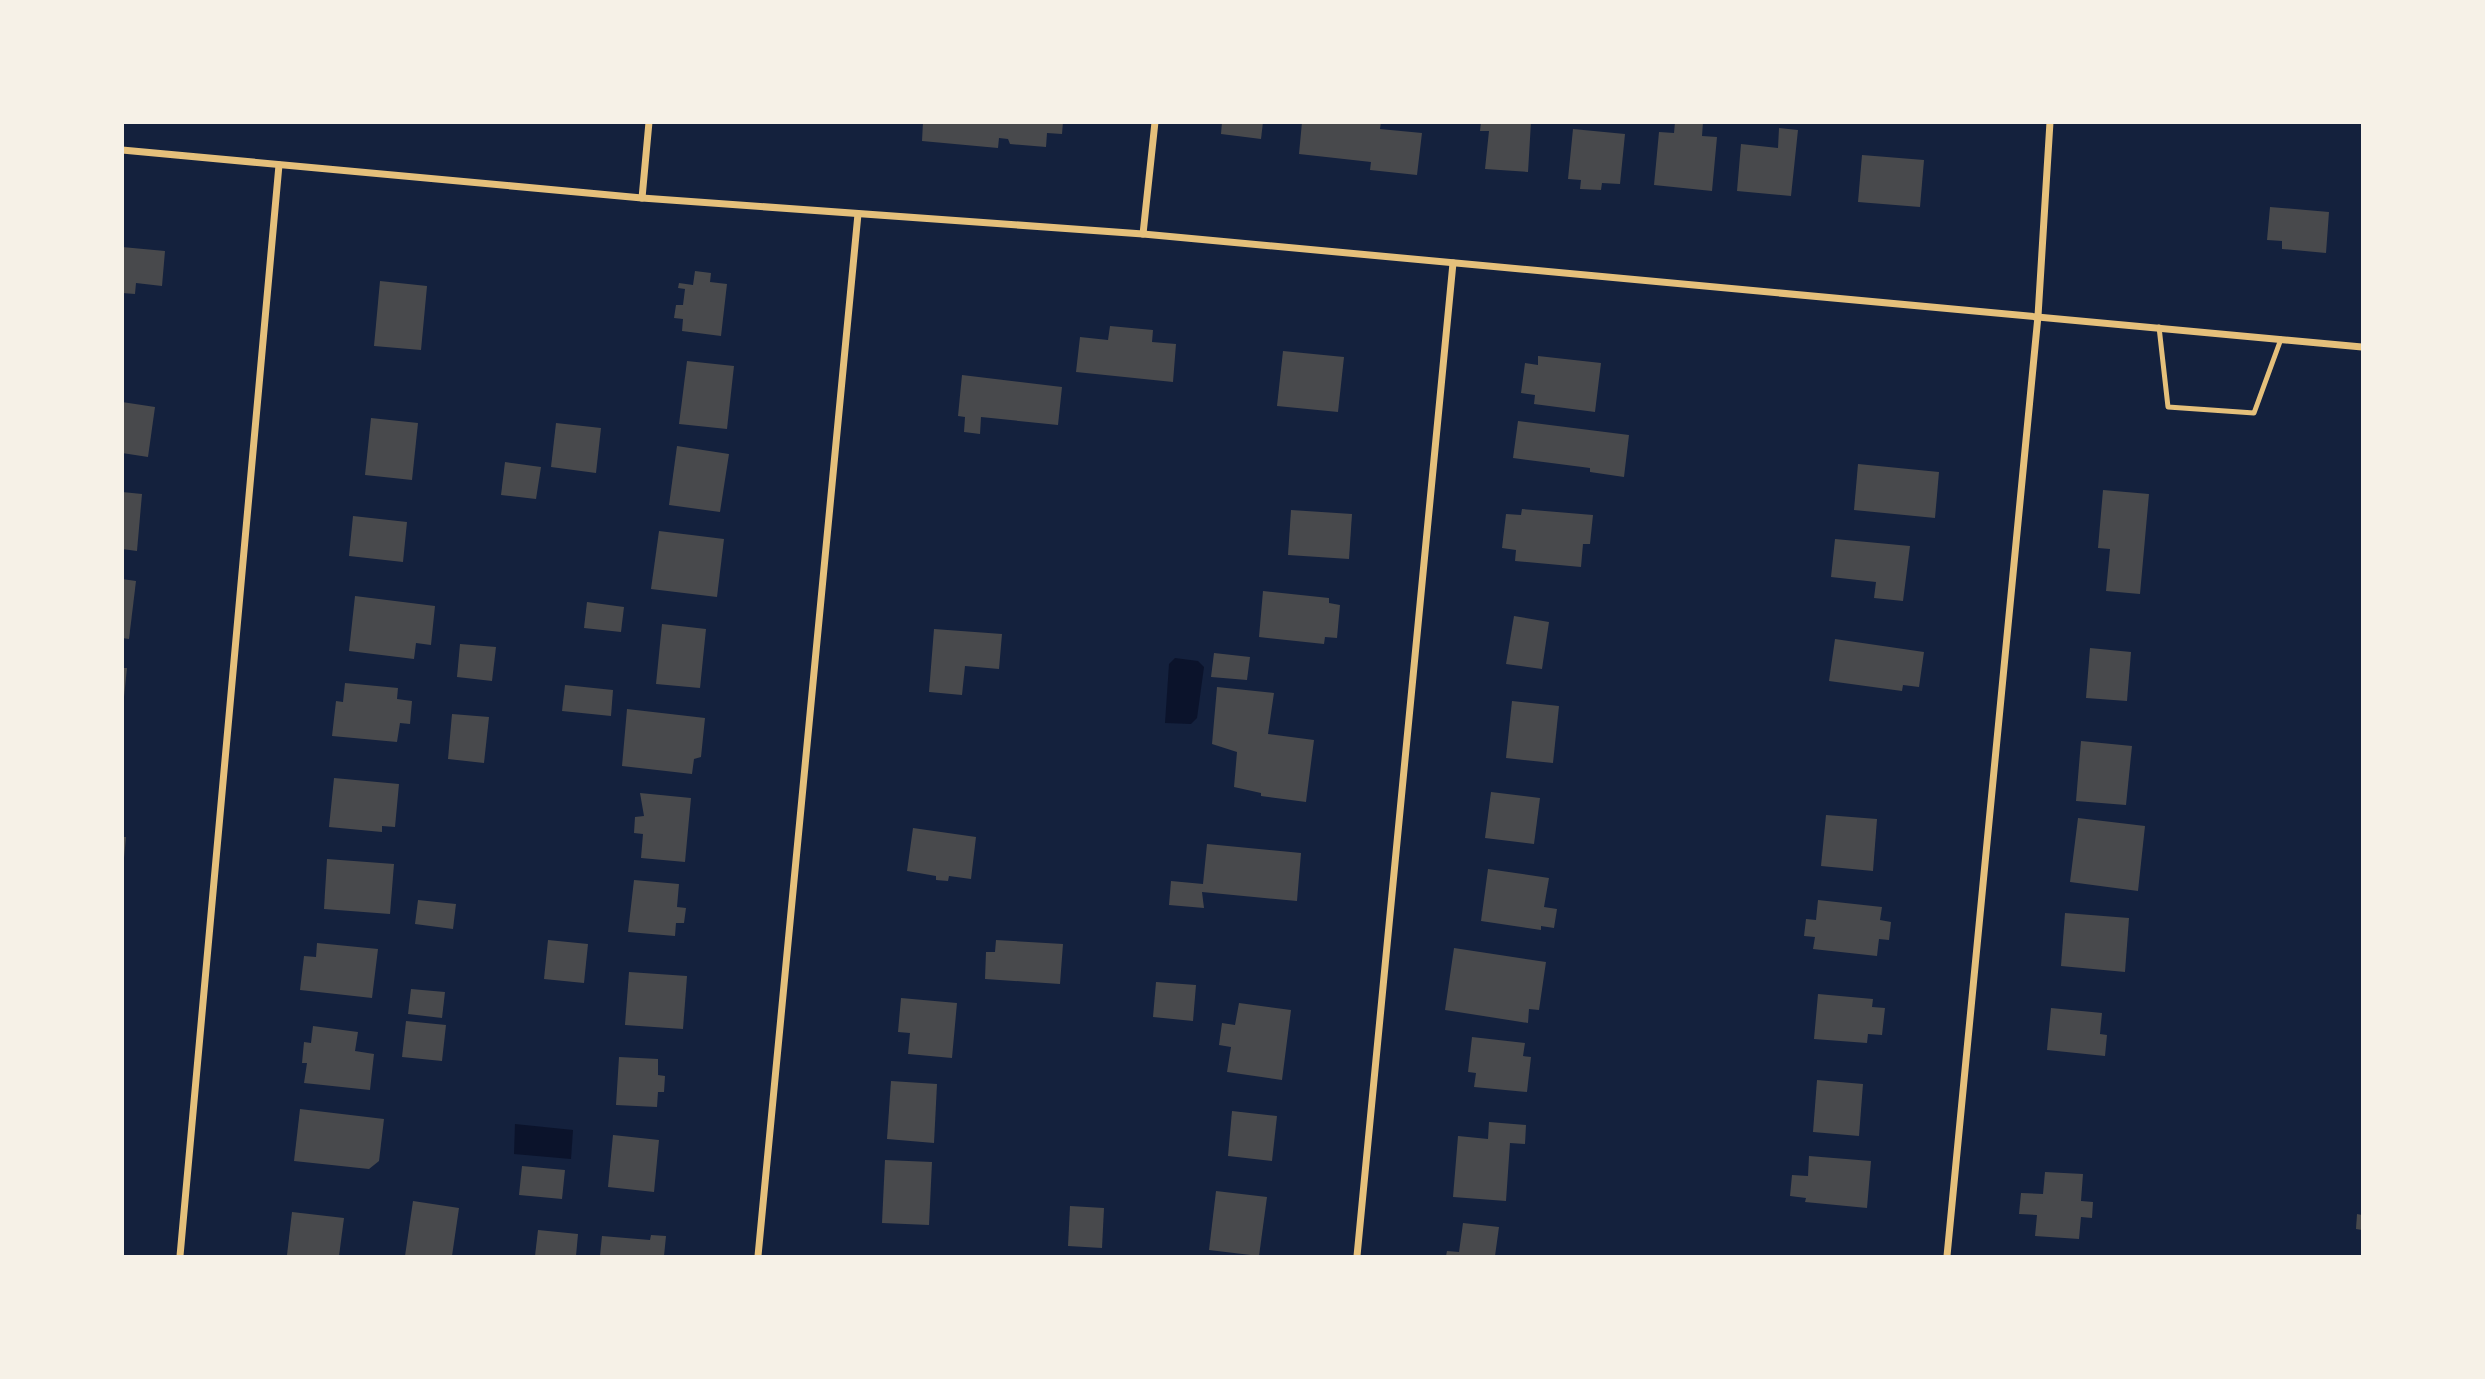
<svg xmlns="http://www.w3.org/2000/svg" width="2485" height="1379" font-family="'Open Sans',sans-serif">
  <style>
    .water { fill: #0b132b }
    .building { fill: #48494c }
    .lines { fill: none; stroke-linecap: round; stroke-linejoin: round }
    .service { stroke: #e5c07b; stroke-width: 5 }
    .minor { stroke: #e5c07b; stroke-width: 7 }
  </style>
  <rect width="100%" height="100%" fill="#14213d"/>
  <!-- water -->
  <g class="water">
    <path d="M 1175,658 L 1198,661 L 1204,667 L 1197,718 L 1191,724 L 1165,723 L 1169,664 Z"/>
    <path d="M 515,1124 L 573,1130 L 571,1159 L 514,1154 Z"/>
  </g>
  <!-- building -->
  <g class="building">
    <path d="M 923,122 L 1063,122 L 1062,134 L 1047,133 L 1046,147 L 1010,144 L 1008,139 L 999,138 L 998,148 L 922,141 Z"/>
    <path d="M 1222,122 L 1263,122 L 1261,139 L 1221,134 Z"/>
    <path d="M 1302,122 L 1381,122 L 1380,129 L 1422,133 L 1417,175 L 1370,170 L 1371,162 L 1299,154 Z"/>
    <path d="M 1481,122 L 1531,122 L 1528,172 L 1485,169 L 1489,131 L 1480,131 Z"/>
    <path d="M 1675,122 L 1703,122 L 1702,136 L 1717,137 L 1712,191 L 1654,185 L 1659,132 L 1674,133 Z"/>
    <path d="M 1779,128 L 1798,130 L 1791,196 L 1737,191 L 1741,144 L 1778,148 Z"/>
    <path d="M 1573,129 L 1625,134 L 1620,184 L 1602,183 L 1601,190 L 1580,189 L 1581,180 L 1568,179 Z"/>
    <path d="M 1862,155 L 1924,160 L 1920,207 L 1858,202 Z"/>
    <path d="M 2270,207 L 2329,212 L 2326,253 L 2282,249 L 2282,241 L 2267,240 Z"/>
    <path d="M 122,247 L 165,251 L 162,286 L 136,283 L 135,294 L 122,293 Z"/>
    <path d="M 695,271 L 711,273 L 710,282 L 727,284 L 721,336 L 682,331 L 683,319 L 674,318 L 676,305 L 683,305 L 685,289 L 678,288 L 679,283 L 693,285 Z"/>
    <path d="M 380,281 L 427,286 L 421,350 L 374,346 Z"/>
    <path d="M 1110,326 L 1153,330 L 1152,342 L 1176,344 L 1173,382 L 1076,372 L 1080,337 L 1108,340 Z"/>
    <path d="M 1283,351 L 1344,357 L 1338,412 L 1277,406 Z"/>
    <path d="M 1538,356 L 1601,363 L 1595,412 L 1534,404 L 1535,395 L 1521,393 L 1525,363 L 1538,365 Z"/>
    <path d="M 687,361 L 734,366 L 727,429 L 679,424 Z"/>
    <path d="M 962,375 L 1062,387 L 1058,425 L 981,417 L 980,434 L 964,432 L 965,417 L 958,416 Z"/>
    <path d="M 122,402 L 155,407 L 148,457 L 122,453 Z"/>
    <path d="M 371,418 L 418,423 L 412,480 L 365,475 Z"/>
    <path d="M 1518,421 L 1629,435 L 1624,477 L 1590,472 L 1590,468 L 1513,458 Z"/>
    <path d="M 556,423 L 601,428 L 596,473 L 551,467 Z"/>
    <path d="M 677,446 L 729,454 L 720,512 L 669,505 Z"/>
    <path d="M 505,462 L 541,467 L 536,499 L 501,495 Z"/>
    <path d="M 1858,464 L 1939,472 L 1935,518 L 1854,510 Z"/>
    <path d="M 2103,490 L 2149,494 L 2140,594 L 2106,591 L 2110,549 L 2098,548 Z"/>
    <path d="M 122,492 L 142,494 L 137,551 L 122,549 Z"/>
    <path d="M 1522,509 L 1593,515 L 1590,544 L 1583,544 L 1581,567 L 1515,561 L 1516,550 L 1502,548 L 1506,514 L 1521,515 Z"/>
    <path d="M 1291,510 L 1352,514 L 1349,559 L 1288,555 Z"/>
    <path d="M 353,516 L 407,522 L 403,562 L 349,556 Z"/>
    <path d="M 659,531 L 724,539 L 717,597 L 651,589 Z"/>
    <path d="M 1835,539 L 1910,546 L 1903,601 L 1874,598 L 1876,582 L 1831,577 Z"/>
    <path d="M 122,579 L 136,581 L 129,639 L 122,638 Z"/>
    <path d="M 1263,591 L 1329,598 L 1329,603 L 1340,605 L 1337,638 L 1325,637 L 1324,644 L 1259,637 Z"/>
    <path d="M 355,596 L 435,606 L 431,645 L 416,643 L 414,659 L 349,651 Z"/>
    <path d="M 587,602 L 624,607 L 621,632 L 584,628 Z"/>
    <path d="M 1514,616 L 1549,622 L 1542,669 L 1506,664 Z"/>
    <path d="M 662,624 L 706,629 L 700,688 L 656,684 Z"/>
    <path d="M 934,629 L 1002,634 L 999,669 L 965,666 L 962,695 L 929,692 Z"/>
    <path d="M 1835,639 L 1924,652 L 1919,687 L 1903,685 L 1902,691 L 1829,681 Z"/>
    <path d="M 460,644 L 496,647 L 492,681 L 457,677 Z"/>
    <path d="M 2090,648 L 2131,652 L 2127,701 L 2086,698 Z"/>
    <path d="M 1214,653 L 1250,657 L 1247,680 L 1211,677 Z"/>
    <path d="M 122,668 L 127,668 L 124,697 L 122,697 Z"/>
    <path d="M 345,683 L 398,688 L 397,699 L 412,701 L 410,724 L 400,723 L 397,742 L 332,736 L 336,701 L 343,702 Z"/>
    <path d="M 565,685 L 613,690 L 611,716 L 562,711 Z"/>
    <path d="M 1217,687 L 1274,693 L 1268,734 L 1314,740 L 1306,802 L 1261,796 L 1261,793 L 1234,787 L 1237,752 L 1212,744 Z"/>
    <path d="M 1512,701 L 1559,706 L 1553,763 L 1506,758 Z"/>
    <path d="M 627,709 L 705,718 L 701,757 L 694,759 L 692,774 L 622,766 Z"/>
    <path d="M 452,714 L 489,717 L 484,763 L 448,759 Z"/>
    <path d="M 2081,741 L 2132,746 L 2126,805 L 2076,801 Z"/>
    <path d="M 334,778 L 399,784 L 395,827 L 382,826 L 382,832 L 329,827 Z"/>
    <path d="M 1491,792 L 1540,798 L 1534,844 L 1485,838 Z"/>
    <path d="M 640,793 L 691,798 L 685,862 L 641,858 L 643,834 L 634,833 L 635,817 L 644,816 Z"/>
    <path d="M 1826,815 L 1877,819 L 1873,871 L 1821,866 Z"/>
    <path d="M 2078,818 L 2145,826 L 2138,891 L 2070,882 Z"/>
    <path d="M 913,828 L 976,837 L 971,879 L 949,876 L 948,881 L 936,880 L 936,876 L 907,871 Z"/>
    <path d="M 122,837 L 126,837 L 124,858 L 122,858 Z"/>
    <path d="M 1207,844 L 1301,853 L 1297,901 L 1202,892 L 1204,908 L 1169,905 L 1171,881 L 1203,884 Z"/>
    <path d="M 327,859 L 394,864 L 390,914 L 324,909 Z"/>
    <path d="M 1488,869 L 1549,878 L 1544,907 L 1557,909 L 1554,928 L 1541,926 L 1541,930 L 1481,921 Z"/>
    <path d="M 634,880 L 679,884 L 677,907 L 686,908 L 684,923 L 676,923 L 675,936 L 628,932 Z"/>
    <path d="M 418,900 L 456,904 L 453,929 L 415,924 Z"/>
    <path d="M 1818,900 L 1882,907 L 1880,920 L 1891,922 L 1889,940 L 1879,939 L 1877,956 L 1813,949 L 1815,937 L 1804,936 L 1806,919 L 1816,920 Z"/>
    <path d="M 2065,913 L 2129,918 L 2125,972 L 2061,966 Z"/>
    <path d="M 548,940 L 588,944 L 584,983 L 544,979 Z"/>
    <path d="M 996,940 L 1063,944 L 1060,984 L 985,979 L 986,952 L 995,952 Z"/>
    <path d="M 317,943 L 378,949 L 372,998 L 300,990 L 304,956 L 316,957 Z"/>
    <path d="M 1454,948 L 1546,962 L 1539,1010 L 1529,1009 L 1528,1023 L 1445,1010 Z"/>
    <path d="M 629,972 L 687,976 L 683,1029 L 625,1025 Z"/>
    <path d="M 1156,982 L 1196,985 L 1193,1021 L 1153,1017 Z"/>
    <path d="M 411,989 L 445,992 L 442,1018 L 408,1014 Z"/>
    <path d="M 1818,994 L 1873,999 L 1872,1007 L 1885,1008 L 1882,1035 L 1868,1034 L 1867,1043 L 1814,1039 Z"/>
    <path d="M 901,998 L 957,1003 L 952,1058 L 908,1054 L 910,1033 L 898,1032 Z"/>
    <path d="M 1239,1003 L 1291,1010 L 1282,1080 L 1227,1072 L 1231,1047 L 1219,1045 L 1222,1023 L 1235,1025 Z"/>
    <path d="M 2051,1008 L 2102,1013 L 2100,1034 L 2107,1035 L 2105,1056 L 2047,1050 Z"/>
    <path d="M 406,1021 L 446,1025 L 442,1061 L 402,1057 Z"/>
    <path d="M 313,1026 L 358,1032 L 355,1051 L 374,1054 L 370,1090 L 304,1083 L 307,1063 L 302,1063 L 304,1042 L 311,1043 Z"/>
    <path d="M 1472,1037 L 1525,1043 L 1523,1056 L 1531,1057 L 1527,1092 L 1474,1087 L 1476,1073 L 1468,1072 Z"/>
    <path d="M 619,1057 L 658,1059 L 658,1075 L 665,1076 L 664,1092 L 658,1092 L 657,1107 L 616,1105 Z"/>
    <path d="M 1817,1080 L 1863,1084 L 1859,1136 L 1813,1132 Z"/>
    <path d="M 891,1081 L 937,1084 L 934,1143 L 887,1139 Z"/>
    <path d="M 300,1109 L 384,1119 L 379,1161 L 369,1169 L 294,1161 Z"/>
    <path d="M 1232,1111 L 1277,1116 L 1272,1161 L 1228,1156 Z"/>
    <path d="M 1489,1122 L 1526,1125 L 1525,1144 L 1510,1143 L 1506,1201 L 1453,1197 L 1458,1136 L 1488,1139 Z"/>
    <path d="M 613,1135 L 659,1140 L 654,1192 L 608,1187 Z"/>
    <path d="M 1809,1156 L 1871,1161 L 1867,1208 L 1805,1202 L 1806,1198 L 1790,1196 L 1792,1175 L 1808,1176 Z"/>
    <path d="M 885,1160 L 932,1162 L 929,1225 L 882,1223 Z"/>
    <path d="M 522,1166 L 565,1170 L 562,1199 L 519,1195 Z"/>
    <path d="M 2045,1172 L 2083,1174 L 2081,1201 L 2093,1202 L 2092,1218 L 2081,1217 L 2079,1239 L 2035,1236 L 2037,1215 L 2019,1214 L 2021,1193 L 2043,1194 Z"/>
    <path d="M 1216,1191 L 1267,1197 L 1259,1256 L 1209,1250 Z"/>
    <path d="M 413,1201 L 459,1208 L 452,1256 L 405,1256 Z"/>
    <path d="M 1070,1206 L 1104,1208 L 1102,1248 L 1068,1246 Z"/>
    <path d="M 292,1212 L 344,1218 L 339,1256 L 287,1255 Z"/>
    <path d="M 2357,1214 L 2362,1215 L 2362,1230 L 2356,1229 Z"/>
    <path d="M 1463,1223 L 1499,1227 L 1495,1256 L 1446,1256 L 1447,1251 L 1459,1252 Z"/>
    <path d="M 538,1230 L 578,1234 L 576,1256 L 535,1256 Z"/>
    <path d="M 651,1235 L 666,1236 L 664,1256 L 600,1256 L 602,1236 L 650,1240 Z"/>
  </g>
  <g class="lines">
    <!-- service -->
    <path class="service" d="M 2159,327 L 2168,407 L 2254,413 L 2281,339"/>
    <!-- minor -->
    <g class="minor">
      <path d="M 122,150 L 642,198 L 1143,234 L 2362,347"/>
      <path d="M 642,198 L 649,122"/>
      <path d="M 1143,234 L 1155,122"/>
      <path d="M 180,1256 L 279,165"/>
      <path d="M 758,1256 L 858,214"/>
      <path d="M 1357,1256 L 1453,263"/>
      <path d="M 1947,1256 L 2038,316 L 2050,122"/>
    </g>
  </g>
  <!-- border -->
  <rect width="2485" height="1379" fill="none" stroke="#f6f1e7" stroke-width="248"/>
</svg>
